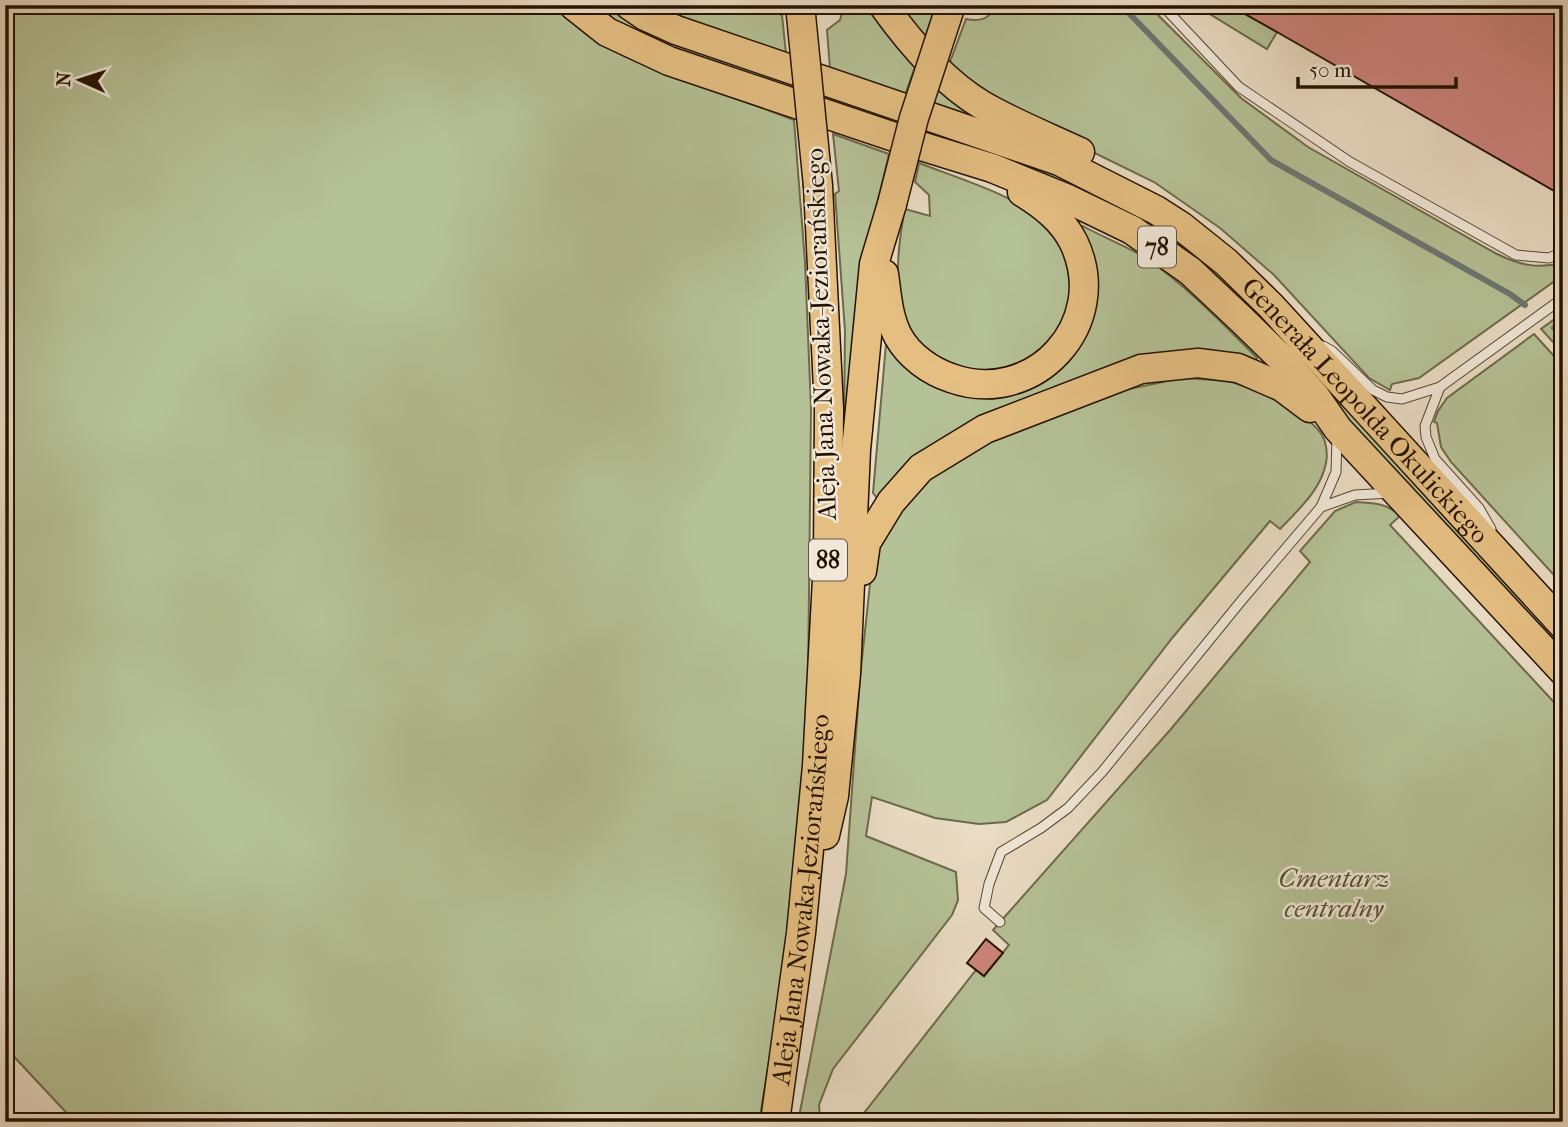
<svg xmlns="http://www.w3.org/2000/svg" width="1568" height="1127" font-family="'IM FELL French Canon',serif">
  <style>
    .green { fill: #b5c196; stroke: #6c6a4b; stroke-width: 2 }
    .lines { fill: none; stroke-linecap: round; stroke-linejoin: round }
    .stream { stroke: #6d7673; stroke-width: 6 }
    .building { fill: #cd847c; stroke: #241300; stroke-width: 2 }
    .service-casing { stroke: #564531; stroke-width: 11 }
    .primary-casing { stroke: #241300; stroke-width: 31 }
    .service { stroke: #f1e8d9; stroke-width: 9 }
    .primary { stroke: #e5be82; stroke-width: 28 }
    .primary-bridge-casing { stroke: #241300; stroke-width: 31; stroke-linecap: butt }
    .primary-bridge { stroke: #e5be82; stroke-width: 28 }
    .labels { text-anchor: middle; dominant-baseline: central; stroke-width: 5; stroke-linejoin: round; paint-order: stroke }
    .shield { fill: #f1e8d9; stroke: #625341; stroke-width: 2 }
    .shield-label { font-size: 24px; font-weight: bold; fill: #241300 }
    .street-label { font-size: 26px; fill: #241300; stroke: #f1e8d9 }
    .park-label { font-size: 26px; font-style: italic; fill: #575034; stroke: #f1e8d9 }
  </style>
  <rect width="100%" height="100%" fill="#eadcc4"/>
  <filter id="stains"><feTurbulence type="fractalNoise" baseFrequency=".00286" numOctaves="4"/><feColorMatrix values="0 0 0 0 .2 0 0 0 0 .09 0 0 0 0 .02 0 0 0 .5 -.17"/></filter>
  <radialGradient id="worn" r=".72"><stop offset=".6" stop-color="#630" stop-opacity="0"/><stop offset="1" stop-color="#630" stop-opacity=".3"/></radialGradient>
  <!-- green -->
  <g class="green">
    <path d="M 5,5 L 559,5 L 601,42 L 624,56 L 794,120 L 805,262 L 811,408 L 807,775 L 776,1019 L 759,1122 L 75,1122 L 5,1047 Z"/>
    <path d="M 591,5 L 610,5 L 628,17 L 1046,170 L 1155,222 L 1236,288 L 1563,643 L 1563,661 L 1191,263 L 640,37 Z"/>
    <path d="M 656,5 L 762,5 L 763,8 L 782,15 L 786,54 L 690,21 Z"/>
    <path d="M 844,5 L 870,5 L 916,64 L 905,95 L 830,69 L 827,30 L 840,20 Z"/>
    <path d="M 899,5 L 936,5 L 924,41 Z"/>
    <path d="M 997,5 L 1148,5 L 1241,98 L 1308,147 L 1497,254 C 1520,265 1537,269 1563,263 L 1563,275 L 1419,378 L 1392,384 L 1390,390 L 1369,378 L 1274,275 L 1220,228 L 1154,182 L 1056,134 L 968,80 L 950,62 L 966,19 C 981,22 989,19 997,5 Z"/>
    <path d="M 1195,5 L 1229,5 L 1277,32 L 1267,49 Z"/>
    <path d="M 938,85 L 976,114 L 980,121 L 931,105 Z"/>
    <path d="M 833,134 L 889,154 L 875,212 L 843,500 L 845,331 L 835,194 L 839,191 Z"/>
    <path d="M 919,163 C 952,176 1014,195 1039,218 C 1059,238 1065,251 1069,278 C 1077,325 1039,363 994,369 C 988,370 980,372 973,371 C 965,370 956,365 948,362 C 934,357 920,348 911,334 C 891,302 898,243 905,209 L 930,216 L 929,195 L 915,182 Z"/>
    <path d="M 1079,226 L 1083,226 C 1104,238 1127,246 1147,259 C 1188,287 1222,323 1257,358 L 1256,364 L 1130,364 L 877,498 L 873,493 L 886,344 L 891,345 C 906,359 922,377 939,388 C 946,392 957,393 965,395 C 1009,403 1063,382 1082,339 C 1086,328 1079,244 1079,226 Z"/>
    <path d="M 1563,313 L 1563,353 L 1541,329 Z"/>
    <path d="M 1534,334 L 1563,366 L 1563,585 L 1451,462 L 1441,447 L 1437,423 L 1434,422 L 1438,411 L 1447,398 Z"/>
    <path d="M 1182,378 C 1198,379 1216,379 1231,382 C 1258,389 1302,410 1320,432 C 1326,439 1328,454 1326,463 C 1321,490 1298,510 1280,529 L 1270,521 L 1173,637 L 1047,800 L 1006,822 L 979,824 L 935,818 L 872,797 L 866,836 L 956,872 L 958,900 L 952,915 L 833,1069 L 819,1105 L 820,1117 L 824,1122 L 798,1122 L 846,874 L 860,678 L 874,546 L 901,499 L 970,450 L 1110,393 Z"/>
    <path d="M 1356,502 C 1374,503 1387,503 1400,516 L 1390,525 L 1563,712 L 1563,1122 L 857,1122 L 976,970 L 984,976 L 1009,945 L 993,930 L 1171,729 L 1310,562 L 1300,551 L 1335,511 Z"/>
  </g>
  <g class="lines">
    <!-- stream -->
    <g class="stream">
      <path d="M 1121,5 L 1271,160 L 1510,294 L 1525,305"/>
      <path d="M 1554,328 L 1563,335"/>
    </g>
  </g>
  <!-- building -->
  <g class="building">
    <path d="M 1229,5 L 1563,5 L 1563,196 L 1277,32 Z"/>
    <path d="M 986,939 L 1003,953 L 984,976 L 967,963 Z"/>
  </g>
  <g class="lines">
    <defs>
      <g id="service">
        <path d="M 1162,5 L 1239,87 L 1350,162 L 1516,255 L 1549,258 L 1563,252"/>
        <path d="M 1323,346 L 1332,351 L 1373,390 L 1387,397 L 1402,399 L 1440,387 L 1563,298"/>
        <path d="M 1440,387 L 1425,426 L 1426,437 L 1435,459 L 1479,508 L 1491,529"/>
        <path d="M 1321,507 L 1355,495 L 1390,493"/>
        <path d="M 1000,922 L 984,908 L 989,884 L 1001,852 L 1041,828 L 1068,808 L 1102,772 L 1242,600 L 1321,507 L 1336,472 L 1337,438"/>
      </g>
      <g id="primary">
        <path d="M 573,5 L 607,32 L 669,61 L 921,146 L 992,168 L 1068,199 L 1132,230 L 1190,271 L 1242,320 L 1284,361 L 1315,396 L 1338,429 L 1563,671"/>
        <path id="s1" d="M 629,5 L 645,16 L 676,30 L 1059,161 L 1156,210 L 1181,226 L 1226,262 L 1271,306 L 1563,625"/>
        <path d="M 883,5 C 910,43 942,81 982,105 C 1013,123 1048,137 1080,152"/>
        <path d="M 884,274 C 887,295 888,317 898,336 C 909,356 930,371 951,378 C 1033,408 1112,324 1074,243 C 1063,220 1043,205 1022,192"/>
        <path d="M 862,571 L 866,543 L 891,502 L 921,468 L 985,429 L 1141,369 L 1198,363 L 1238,368 L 1282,387 L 1310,408"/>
        <path d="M 825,835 L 834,796 L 846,674 L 856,450 L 874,264 L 892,204"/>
        <path id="s2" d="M 775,1122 L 801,933 L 817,766 L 828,560 L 829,409 L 818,186"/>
      </g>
    </defs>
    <!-- service casing -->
    <use href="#service" class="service-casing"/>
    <!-- primary casing -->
    <use href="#primary" class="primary-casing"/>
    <!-- service -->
    <use href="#service" class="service"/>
    <!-- primary -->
    <use href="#primary" class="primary"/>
    <defs>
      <g id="primary-bridge">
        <path d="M 800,5 L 818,186"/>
        <path d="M 892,204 L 914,118 L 951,5"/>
      </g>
    </defs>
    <!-- primary-bridge casing -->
    <use href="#primary-bridge" class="primary-bridge-casing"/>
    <!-- primary-bridge -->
    <use href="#primary-bridge" class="primary-bridge"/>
  </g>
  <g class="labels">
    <!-- shield labels -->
    <g class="shield">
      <rect x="1138" y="226.5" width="38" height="41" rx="5"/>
      <rect x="809" y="539.5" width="38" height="41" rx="5"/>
    </g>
    <g class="shield-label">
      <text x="1157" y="247">78</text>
      <text x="828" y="560">88</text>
    </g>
    <!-- street labels -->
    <g class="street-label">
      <text transform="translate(821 334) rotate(-92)">Aleja Jana Nowaka-Jeziorańskiego</text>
      <text stroke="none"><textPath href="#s1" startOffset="858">Generała Leopolda Okulickiego</textPath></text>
      <text stroke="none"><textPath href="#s2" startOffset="224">Aleja Jana Nowaka-Jeziorańskiego</textPath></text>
    </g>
    <!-- park labels -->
    <g class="park-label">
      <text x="1334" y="878">Cmentarz<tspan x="1334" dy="30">centralny</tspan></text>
    </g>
  </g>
  <!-- margin -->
  <rect width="1568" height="1127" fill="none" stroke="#eadcc4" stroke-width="28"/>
  <rect x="7" y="7" width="1554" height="1113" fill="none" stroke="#241300" stroke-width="3.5"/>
  <rect x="14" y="14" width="1540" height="1099" fill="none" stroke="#241300" stroke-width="2"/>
  <!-- north arrow -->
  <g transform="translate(80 80) rotate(273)" stroke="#f1e8d9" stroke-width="5" paint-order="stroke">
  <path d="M0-5L12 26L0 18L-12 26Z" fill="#241300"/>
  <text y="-10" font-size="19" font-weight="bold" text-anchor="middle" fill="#241300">N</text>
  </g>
  <!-- scale -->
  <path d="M1298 77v10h158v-10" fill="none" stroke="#241300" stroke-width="3.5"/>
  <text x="1309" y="77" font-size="21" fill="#241300" stroke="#f1e8d9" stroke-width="5" paint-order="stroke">50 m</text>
  <rect width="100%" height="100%" filter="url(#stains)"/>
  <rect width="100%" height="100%" fill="url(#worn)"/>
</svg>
